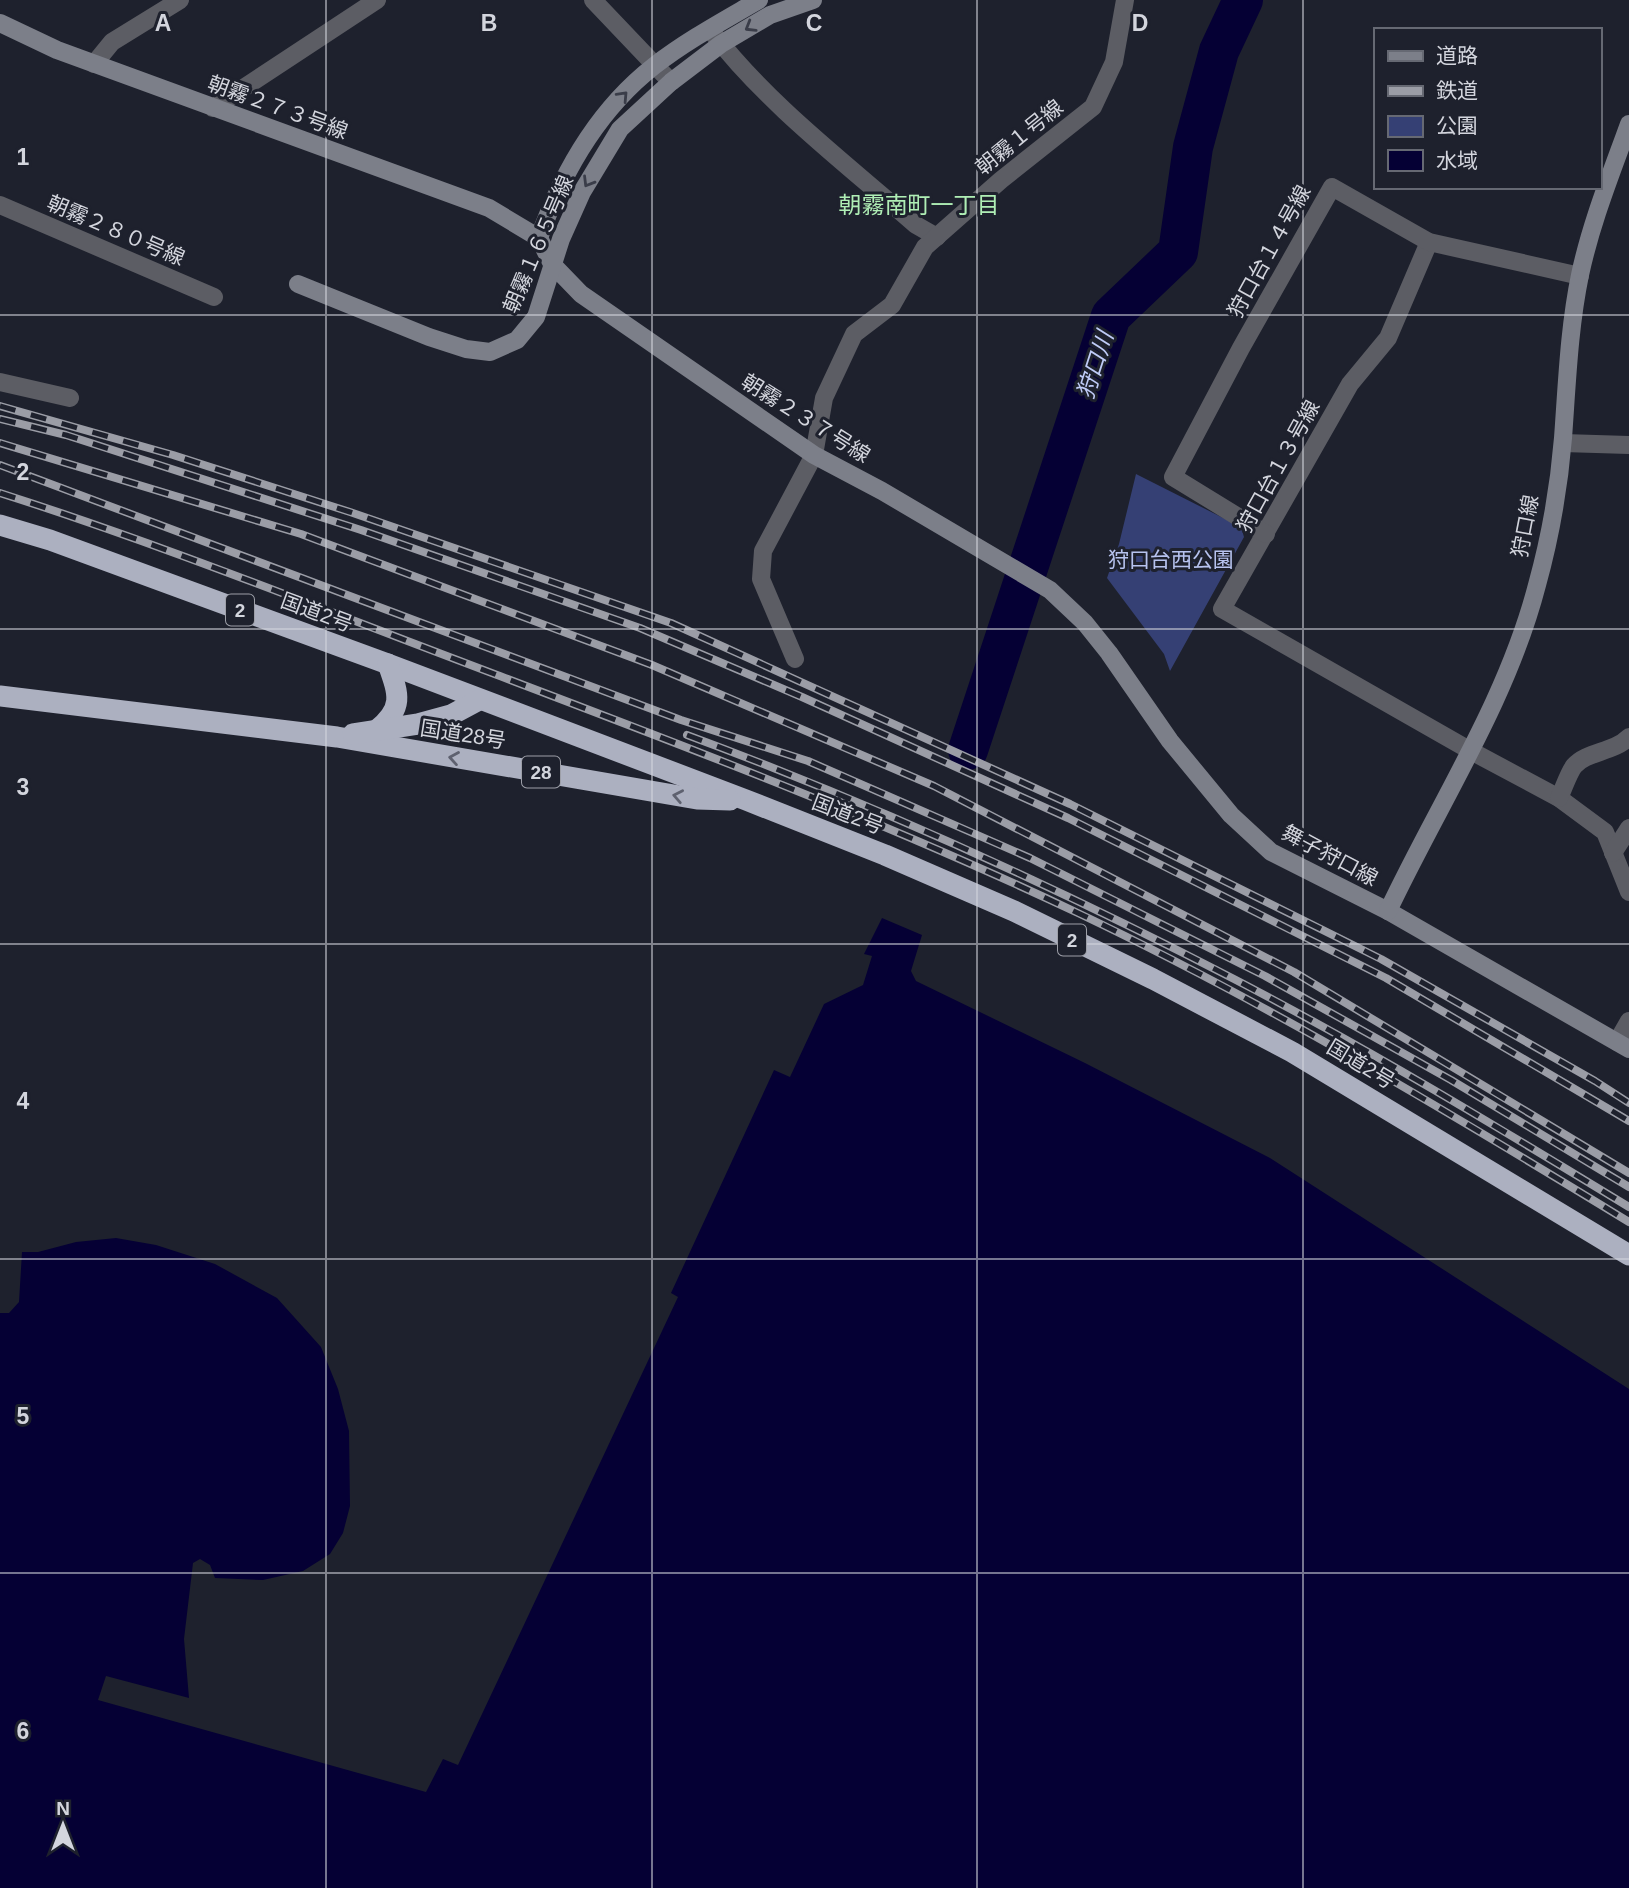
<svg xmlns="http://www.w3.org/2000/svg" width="1629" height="1888" font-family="Helvetica,'Noto Sans JP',sans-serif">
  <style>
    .green { fill: #354074 }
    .water { fill: #050034 }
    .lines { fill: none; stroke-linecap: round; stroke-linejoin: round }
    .river { stroke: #050034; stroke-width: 40 }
    .street { stroke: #5c5d64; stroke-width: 18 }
    .secondary { stroke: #7c7f89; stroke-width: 18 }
    .highway { stroke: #acb0c0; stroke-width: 21 }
    .rail-casing { stroke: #9b9da6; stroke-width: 8 }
    .rail { stroke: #1e212d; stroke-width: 5; stroke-dasharray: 16; stroke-linecap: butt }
    .oneway { stroke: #3a3d49 }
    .oneway2 { stroke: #5e616f }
    .grid { fill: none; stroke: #d3d5dd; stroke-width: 2; stroke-opacity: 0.55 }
    .labels { text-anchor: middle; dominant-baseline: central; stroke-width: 6; stroke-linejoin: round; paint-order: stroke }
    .shield { fill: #1e212d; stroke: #9d9fa8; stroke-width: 2 }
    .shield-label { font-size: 19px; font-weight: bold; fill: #d3d5dd }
    .street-label { font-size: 21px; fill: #d3d5dd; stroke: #1e212d }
    .park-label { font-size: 21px; fill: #b7c3ef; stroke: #1e212d }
    .neighbourhood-label { font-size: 23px; fill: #afeeb5; stroke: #1e212d }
    .water-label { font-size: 23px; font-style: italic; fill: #bfcbf7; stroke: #1e212d }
    .grid-label { font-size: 23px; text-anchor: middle; font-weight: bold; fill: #d3d5dd; stroke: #1e212d; stroke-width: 6; stroke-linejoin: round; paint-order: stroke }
  </style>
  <rect width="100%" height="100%" fill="#1e212d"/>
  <!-- green -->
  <path class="green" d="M 1136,474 L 1241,527 L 1244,537 L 1170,671 L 1164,654 L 1107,578 L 1119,544 Z"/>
  <!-- water -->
  <path class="water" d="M 882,918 L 922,935 L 911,971 L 916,981 L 1085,1063 L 1270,1158 L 1629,1389 L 1629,1888 L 0,1888 L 0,1313 L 9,1313 L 19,1302 L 22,1252 L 38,1252 L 76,1242 L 116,1238 L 156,1245 L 215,1264 L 277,1298 L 321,1347 L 338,1389 L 349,1431 L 350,1506 L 343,1533 L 330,1554 L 303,1571 L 263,1580 L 215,1578 L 210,1565 L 200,1559 L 193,1563 L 184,1639 L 189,1698 L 106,1676 L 98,1700 L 426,1792 L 443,1759 L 458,1765 L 678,1297 L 671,1293 L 774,1070 L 790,1077 L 824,1004 L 863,985 L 872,956 L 864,954 Z"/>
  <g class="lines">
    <!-- river -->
    <path class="river" d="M 968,750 L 1111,316 L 1178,252 L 1193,147 L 1219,51 L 1243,0"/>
    <!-- street -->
    <g class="street">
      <path d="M 593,0 L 671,82"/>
      <path d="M 712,32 C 767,104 848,165 916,225 L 937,237"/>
      <path d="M 94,64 L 112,42 L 180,0"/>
      <path d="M 213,108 L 377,0"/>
      <path d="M 0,205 L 214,297"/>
      <path d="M 1429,242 L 1388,338 L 1350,384 L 1222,609 L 1471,751 L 1559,798 L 1605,832 L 1629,892"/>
      <path d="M 0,382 L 70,398"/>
      <path d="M 1563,443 L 1629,445"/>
      <path d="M 1266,534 L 1173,477 L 1241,348 L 1332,187 L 1429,242 L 1580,276"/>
      <path d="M 795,659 L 761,579 L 763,551 L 814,455 L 824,398 L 854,334 L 892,305 L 925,247 L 1001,180 L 1093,107 L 1114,62 L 1125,0"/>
      <path d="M 1559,798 C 1564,788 1568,774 1574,766 C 1587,751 1613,753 1629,737"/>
      <path d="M 1613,853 L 1629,828"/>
      <path d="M 1617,1042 L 1629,1021"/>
    </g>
    <!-- secondary -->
    <g class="secondary">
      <path d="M 0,23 L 57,50 L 489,208 L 539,238"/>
      <path d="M 539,238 L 552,264 L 581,294 L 814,455 L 882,491 L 1050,590 L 1085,623 L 1109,653 L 1170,741 L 1231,815 L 1271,852 L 1388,911 L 1629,1049"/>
      <path d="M 539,238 C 562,173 599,109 654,66 C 686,41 723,21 759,0"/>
      <path d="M 298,284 L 429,337 L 466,349 L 490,352 L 517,340 L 536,317 L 561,239 L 582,192 L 620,129 L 671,82 L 721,44 L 770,15 L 813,0"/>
      <path d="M 1388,911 C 1439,803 1507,701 1537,585 C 1550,538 1559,487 1563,438 C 1567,384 1569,328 1580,275 C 1591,223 1611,174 1629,124"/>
    </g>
    <!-- highway -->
    <g class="highway">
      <path d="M 0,525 L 50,540 L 388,664 L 746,800 L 885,855 L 1014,911 L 1153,979 L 1292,1052 L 1629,1255"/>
      <path d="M 0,696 L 337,737 L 697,799 L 730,800"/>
      <path d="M 377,730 C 404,708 399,695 388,664"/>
      <path d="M 353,734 L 418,724 L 451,715 L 479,700"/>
    </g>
    <defs>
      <g id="rail">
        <path d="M 0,406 L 173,455 L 350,512 L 671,623 L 1070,804 L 1381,959 L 1595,1081 L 1629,1103"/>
        <path d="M 0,419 L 66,435 L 361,530 L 640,628 L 802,697 L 1068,818 L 1386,978 L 1629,1121"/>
        <path d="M 0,443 L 301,534 L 652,665 L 934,786 L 1294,972 L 1629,1173"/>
        <path d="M 0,465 L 681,720 L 808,761 L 1030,858 L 1265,976 L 1451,1080 L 1629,1187"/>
        <path d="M 0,493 C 148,540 294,598 439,653 C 655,735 872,815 1080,914 C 1269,1004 1450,1113 1629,1222"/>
        <path d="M 687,735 C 874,804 1056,887 1234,979 C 1369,1049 1499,1128 1629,1207"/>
      </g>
    </defs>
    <!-- rail casing -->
    <use href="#rail" class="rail-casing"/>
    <!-- rail -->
    <use href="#rail" class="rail"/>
  </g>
  <!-- one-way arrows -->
  <defs><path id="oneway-chevron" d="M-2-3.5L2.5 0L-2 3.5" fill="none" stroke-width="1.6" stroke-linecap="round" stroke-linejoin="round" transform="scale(1.75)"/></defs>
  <g class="oneway">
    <use href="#oneway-chevron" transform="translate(750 27) rotate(149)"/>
    <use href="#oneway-chevron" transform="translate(623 96) rotate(-47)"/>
    <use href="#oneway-chevron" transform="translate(588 182) rotate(121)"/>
  </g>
  <g class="oneway2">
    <use href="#oneway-chevron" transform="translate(454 758) rotate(-170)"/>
    <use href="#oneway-chevron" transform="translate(678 796) rotate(-169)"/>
  </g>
  <!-- grid -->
  <path class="grid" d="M 326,0 L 326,1888M 652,0 L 652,1888M 977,0 L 977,1888M 1303,0 L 1303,1888M 0,315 L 1629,315M 0,629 L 1629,629M 0,944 L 1629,944M 0,1259 L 1629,1259M 0,1573 L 1629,1573"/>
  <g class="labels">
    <!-- shield labels -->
    <g class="shield">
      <rect x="226" y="594.5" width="28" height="31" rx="5"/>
      <rect x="522" y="756.5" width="38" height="31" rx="5"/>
      <rect x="1058" y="924.5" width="28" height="31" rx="5"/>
    </g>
    <g class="shield-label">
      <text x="240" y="610">2</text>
      <text x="541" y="772">28</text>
      <text x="1072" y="940">2</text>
    </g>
    <!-- street labels -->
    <g class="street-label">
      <text transform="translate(278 107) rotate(20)">朝霧２７３号線</text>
      <text transform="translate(1019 137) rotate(-39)">朝霧１号線</text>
      <text transform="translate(116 230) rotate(23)">朝霧２８０号線</text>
      <text transform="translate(538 244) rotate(-67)">朝霧１６５号線</text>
      <text transform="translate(1269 251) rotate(-61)">狩口台１４号線</text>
      <text transform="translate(806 418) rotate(32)">朝霧２３７号線</text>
      <text transform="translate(1278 466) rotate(-61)">狩口台１３号線</text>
      <text transform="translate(1525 526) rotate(-79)">狩口線</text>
      <text transform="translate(317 612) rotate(20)">国道2号</text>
      <text transform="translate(463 734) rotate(9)">国道28号</text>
      <text transform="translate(848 814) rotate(21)">国道2号</text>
      <text transform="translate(1330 855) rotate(28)">舞子狩口線</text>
      <text transform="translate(1361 1064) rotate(31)">国道2号</text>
    </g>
    <!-- park labels -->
    <g class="park-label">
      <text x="1171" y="559">狩口台西公園</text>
    </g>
    <!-- neighbourhood labels -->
    <g class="neighbourhood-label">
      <text x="919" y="205">朝霧南町一丁目</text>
    </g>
    <!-- water labels -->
    <g class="water-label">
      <text transform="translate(1095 365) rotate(-72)">狩口川</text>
    </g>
  </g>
  <g class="grid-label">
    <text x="163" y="31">A</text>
    <text x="489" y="31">B</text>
    <text x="814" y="31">C</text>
    <text x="1140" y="31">D</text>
    <text x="23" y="165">1</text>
    <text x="23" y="480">2</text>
    <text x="23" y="795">3</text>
    <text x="23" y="1109">4</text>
    <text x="23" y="1424">5</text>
    <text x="23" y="1739">6</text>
  </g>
  <!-- legend -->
  <rect x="1374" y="28" width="228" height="161" fill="#1e212d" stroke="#666973" stroke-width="2"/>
  <rect x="1388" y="51" width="35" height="10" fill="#7c7f89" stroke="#666973" stroke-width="2"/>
  <text x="1436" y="63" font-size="21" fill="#d3d5dd">道路</text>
  <rect x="1388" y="86" width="35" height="10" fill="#9b9da6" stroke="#666973" stroke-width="2"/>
  <text x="1436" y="98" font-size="21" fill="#d3d5dd">鉄道</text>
  <rect x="1388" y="116" width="35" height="21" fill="#354074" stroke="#666973" stroke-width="2"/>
  <text x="1436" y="133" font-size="21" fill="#d3d5dd">公園</text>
  <rect x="1388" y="150" width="35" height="21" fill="#050034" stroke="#666973" stroke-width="2"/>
  <text x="1436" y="168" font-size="21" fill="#d3d5dd">水域</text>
  <!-- north arrow -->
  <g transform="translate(63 1825)" stroke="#1e212d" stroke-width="5" paint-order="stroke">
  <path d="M0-5L12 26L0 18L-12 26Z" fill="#d3d5dd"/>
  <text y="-10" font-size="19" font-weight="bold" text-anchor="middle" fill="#d3d5dd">N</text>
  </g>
</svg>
